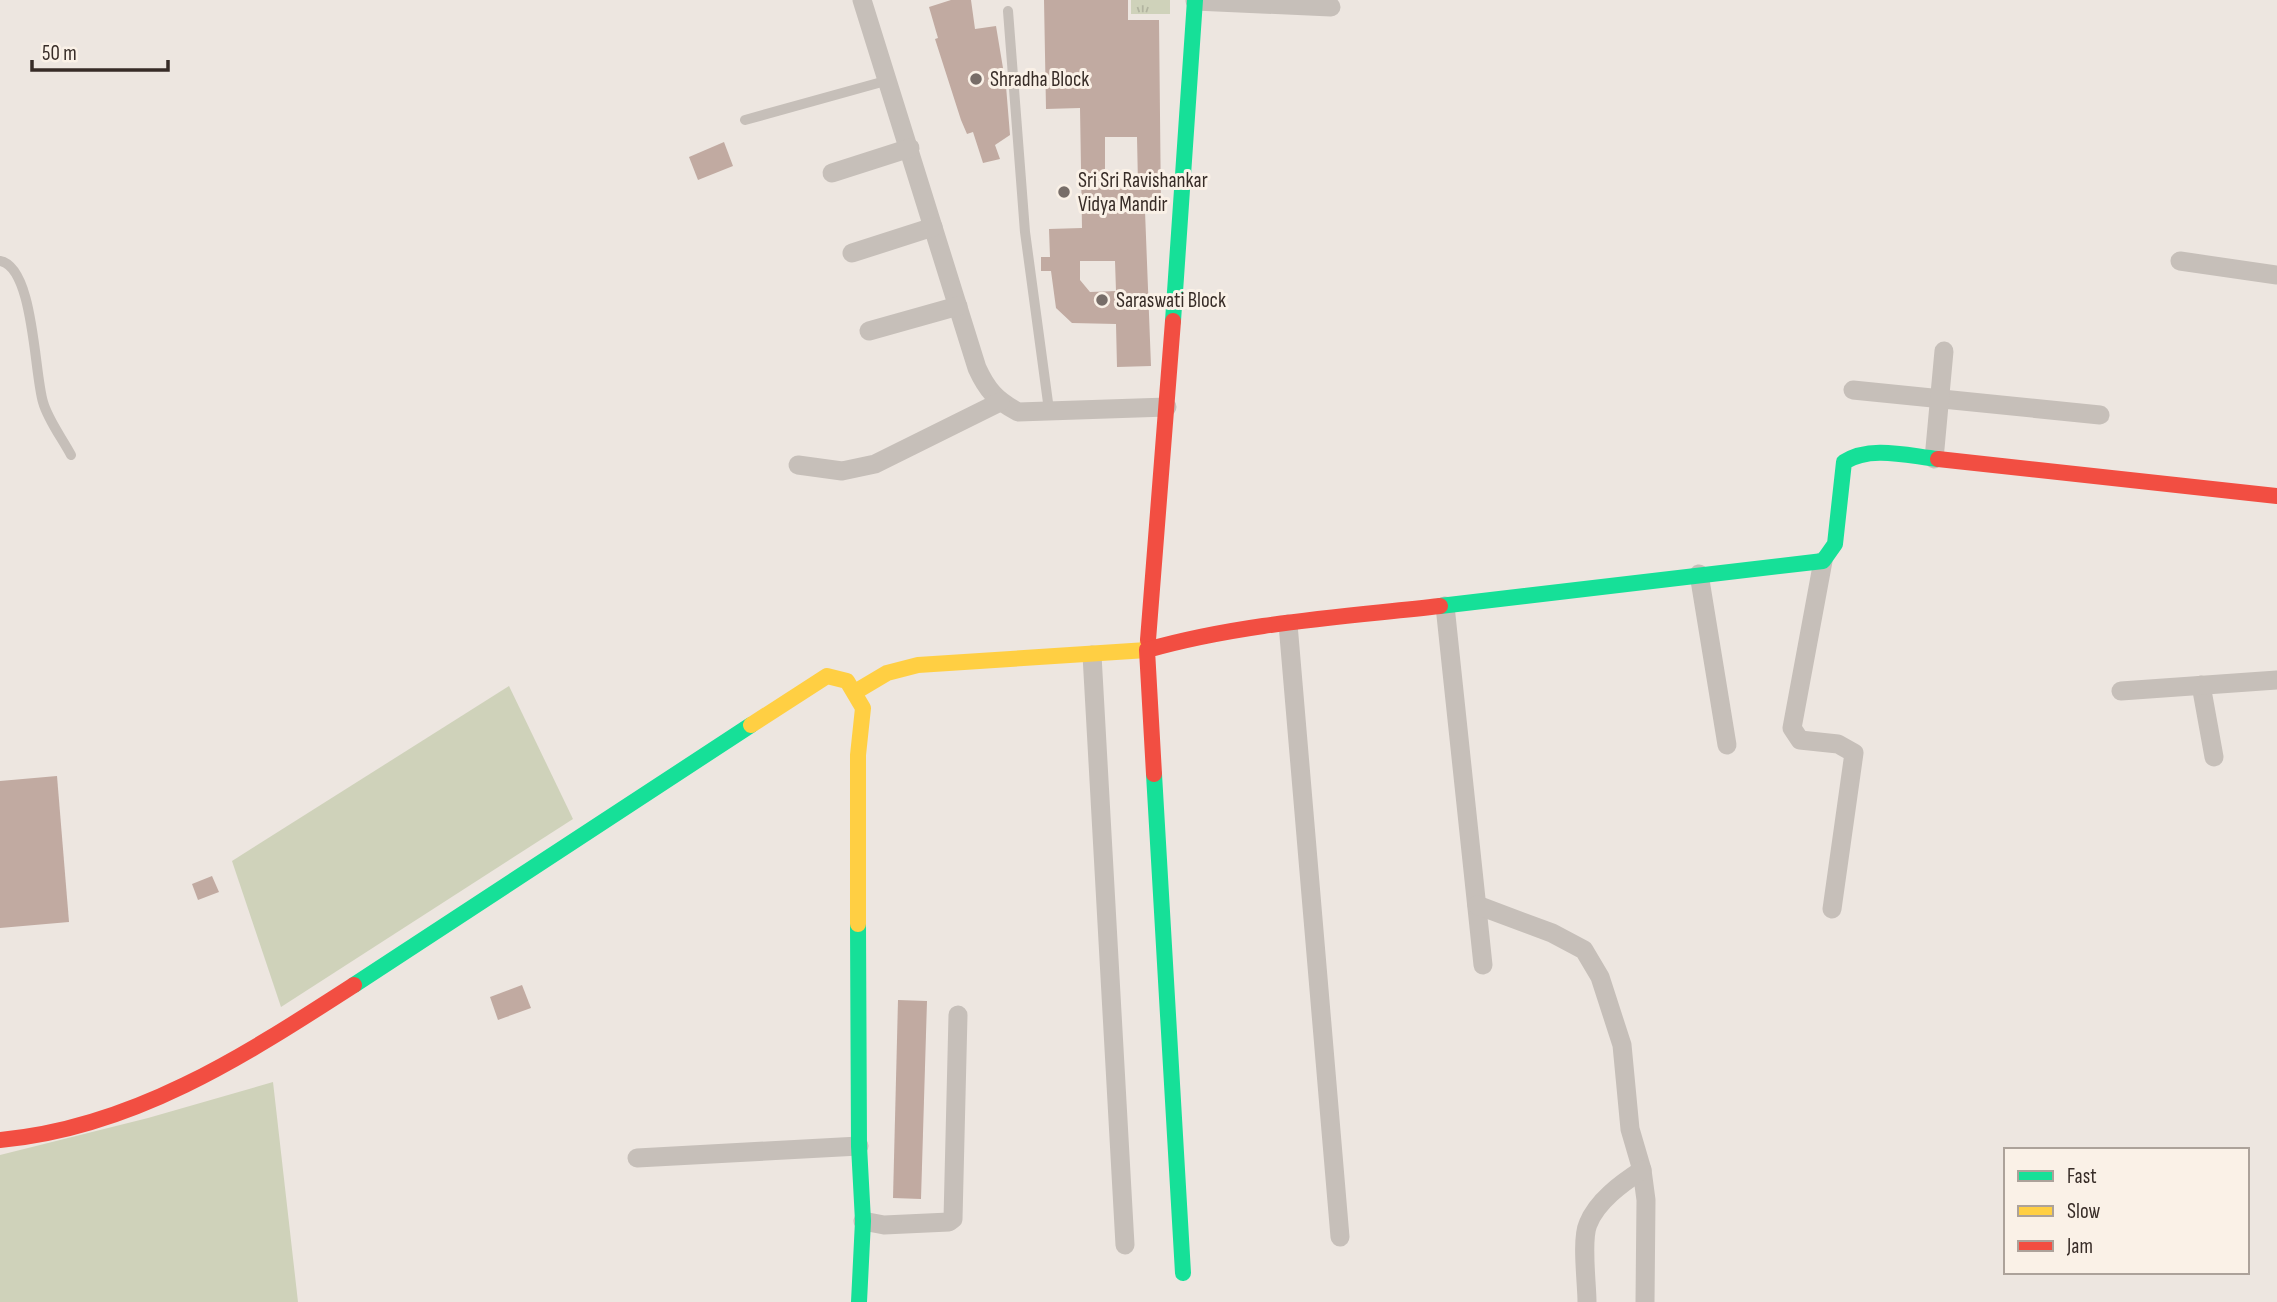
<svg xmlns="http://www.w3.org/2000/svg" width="2277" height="1302" font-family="'Sofia Sans Condensed',sans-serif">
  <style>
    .grass { fill: #cfd2ba }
    .park { fill: url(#park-tufts) }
    .building { fill: #c1aaa1; fill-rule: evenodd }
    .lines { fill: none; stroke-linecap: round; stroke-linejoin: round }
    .lane { stroke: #c6bfb9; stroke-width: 10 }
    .street { stroke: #c6bfb9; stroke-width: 19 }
    .fast { stroke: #16e098; stroke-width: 16 }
    .slow { stroke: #ffcf43; stroke-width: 16 }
    .jam { stroke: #f24e42; stroke-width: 16 }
    .poi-dot { fill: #776d68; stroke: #faf1e7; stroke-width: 2.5 }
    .labels { text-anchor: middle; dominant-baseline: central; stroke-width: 6; stroke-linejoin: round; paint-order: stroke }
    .poi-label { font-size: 21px; fill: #372c27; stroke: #faf1e7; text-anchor: start }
  </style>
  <defs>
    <pattern id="park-tufts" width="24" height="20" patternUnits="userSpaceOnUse" patternTransform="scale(1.75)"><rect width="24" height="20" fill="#cfd2ba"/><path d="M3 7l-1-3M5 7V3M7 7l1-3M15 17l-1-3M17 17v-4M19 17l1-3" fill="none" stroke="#b2b4a0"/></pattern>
  </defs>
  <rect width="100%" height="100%" fill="#ede6e0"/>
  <!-- grass -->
  <g class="grass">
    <path d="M 509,686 L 573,819 L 281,1007 L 232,861 Z"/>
    <path d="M 273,1082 L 298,1302 L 0,1302 L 0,1155 L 148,1118 Z"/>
  </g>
  <!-- park -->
  <rect class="park" x="1131" y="0" width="39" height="14"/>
  <!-- building -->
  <g class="building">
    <path d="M 951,0 L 971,0 L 975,29 L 996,26 L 1006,86 L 1010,135 L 995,145 L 1000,159 L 983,163 L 973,132 L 967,134 L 961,120 L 935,39 L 938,38 L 929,7 Z"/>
    <path d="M 1044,0 L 1128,0 L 1128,20 L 1159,20 L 1161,211 L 1145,211 L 1151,366 L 1117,367 L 1116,324 L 1072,323 L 1056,308 L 1051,271 L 1041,271 L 1041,257 L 1050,257 L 1049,229 L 1082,228 L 1080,108 L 1046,109 ZM 1105,137 L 1137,137 L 1138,185 L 1105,186 ZM 1080,261 L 1115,261 L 1116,291 L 1090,292 L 1080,280 Z"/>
    <path d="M 724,142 L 733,166 L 698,180 L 689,157 Z"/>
    <path d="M 57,776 L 69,922 L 0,928 L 0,781 Z"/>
    <path d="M 212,876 L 219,892 L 198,900 L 192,884 Z"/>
    <path d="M 522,985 L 531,1008 L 498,1020 L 490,997 Z"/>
    <path d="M 898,1000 L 927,1001 L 921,1199 L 893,1198 Z"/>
  </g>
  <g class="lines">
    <!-- lane -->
    <g class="lane">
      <path d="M 1008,11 L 1025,232 L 1049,410"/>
      <path d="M 745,120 L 889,80"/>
      <path d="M 0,261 C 34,267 34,372 43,402 C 48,420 62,438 71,455"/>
    </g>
    <!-- street -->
    <g class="street">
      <path d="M 862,0 L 977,368 C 987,390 996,400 1018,412 L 1167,407"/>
      <path d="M 1195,1 L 1331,7"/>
      <path d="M 832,173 L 910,148"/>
      <path d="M 852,253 L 933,227"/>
      <path d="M 2180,261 L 2277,275"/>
      <path d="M 869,331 L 958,306"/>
      <path d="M 1853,390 L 2100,415"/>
      <path d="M 1934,459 L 1944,351"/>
      <path d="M 798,465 L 842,471 L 875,464 L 1000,402"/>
      <path d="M 1823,561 L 1792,728 L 1800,740 L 1838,744 L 1854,753 L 1832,909"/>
      <path d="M 1699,574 L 1727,745"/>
      <path d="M 1445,606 L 1483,965"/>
      <path d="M 1288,624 L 1340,1237"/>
      <path d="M 1092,655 L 1125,1245"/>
      <path d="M 2201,685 L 2214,757"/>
      <path d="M 2121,691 L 2277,680"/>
      <path d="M 1477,905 L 1552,933 L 1584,950 L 1600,977 L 1622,1045 L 1630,1129 L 1642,1170 L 1646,1200 L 1645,1302"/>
      <path d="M 637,1158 L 859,1146"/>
      <path d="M 863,1221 L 884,1225 L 949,1222 L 953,1219 L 958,1015"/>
      <path d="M 1587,1302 C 1587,1283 1581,1240 1588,1224 C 1597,1201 1622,1183 1642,1170"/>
    </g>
    <!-- fast -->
    <g class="fast">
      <path d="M 1173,321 L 1195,0"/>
      <path d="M 1440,606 L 1823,561 L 1835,544 L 1844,462 C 1871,445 1908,456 1938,459"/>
      <path d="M 1154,774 L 1183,1273"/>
      <path d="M 858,924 L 859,1146 L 863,1221 L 859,1302"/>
      <path d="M 354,985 L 751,725"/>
    </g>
    <!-- slow -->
    <g class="slow">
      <path d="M 855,692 L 887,673 L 918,665 L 1147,650 L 1148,640"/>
      <path d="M 751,725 L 827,676 L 847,681 L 863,708 L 858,755 L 858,924"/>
    </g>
    <!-- jam -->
    <g class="jam">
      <path d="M 1938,459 L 2277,496"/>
      <path d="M 1148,640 L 1173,321"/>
      <path d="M 1154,774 L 1147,650 C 1242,623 1343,617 1440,606"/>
      <path d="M 0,1140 C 133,1128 244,1056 354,985"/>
    </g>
  </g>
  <!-- markers -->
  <g class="poi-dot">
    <circle cx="976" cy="79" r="7"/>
    <circle cx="1064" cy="192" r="7"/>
    <circle cx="1102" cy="300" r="7"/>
  </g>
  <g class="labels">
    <!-- poi labels -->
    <g class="poi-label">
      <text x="990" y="79">Shradha Block</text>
      <text x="1078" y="180">Sri Sri Ravishankar<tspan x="1078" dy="24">Vidya Mandir</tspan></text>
      <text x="1116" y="300">Saraswati Block</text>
    </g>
  </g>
  <!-- legend -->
  <rect x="2004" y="1148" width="245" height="126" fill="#faf1e7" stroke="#aca29a" stroke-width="2"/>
  <rect x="2018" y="1171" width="35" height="10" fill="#16e098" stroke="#aca29a" stroke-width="2"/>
  <text x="2067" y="1183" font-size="21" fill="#372c27">Fast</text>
  <rect x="2018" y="1206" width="35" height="10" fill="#ffcf43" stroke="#aca29a" stroke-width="2"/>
  <text x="2067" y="1218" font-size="21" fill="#372c27">Slow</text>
  <rect x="2018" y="1241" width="35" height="10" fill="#f24e42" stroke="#aca29a" stroke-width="2"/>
  <text x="2067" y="1253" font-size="21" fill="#372c27">Jam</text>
  <!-- scale -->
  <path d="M32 60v10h136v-10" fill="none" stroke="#372c27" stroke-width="3.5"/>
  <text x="42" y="60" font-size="21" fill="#372c27" stroke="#faf1e7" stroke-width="5" paint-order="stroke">50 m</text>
</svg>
